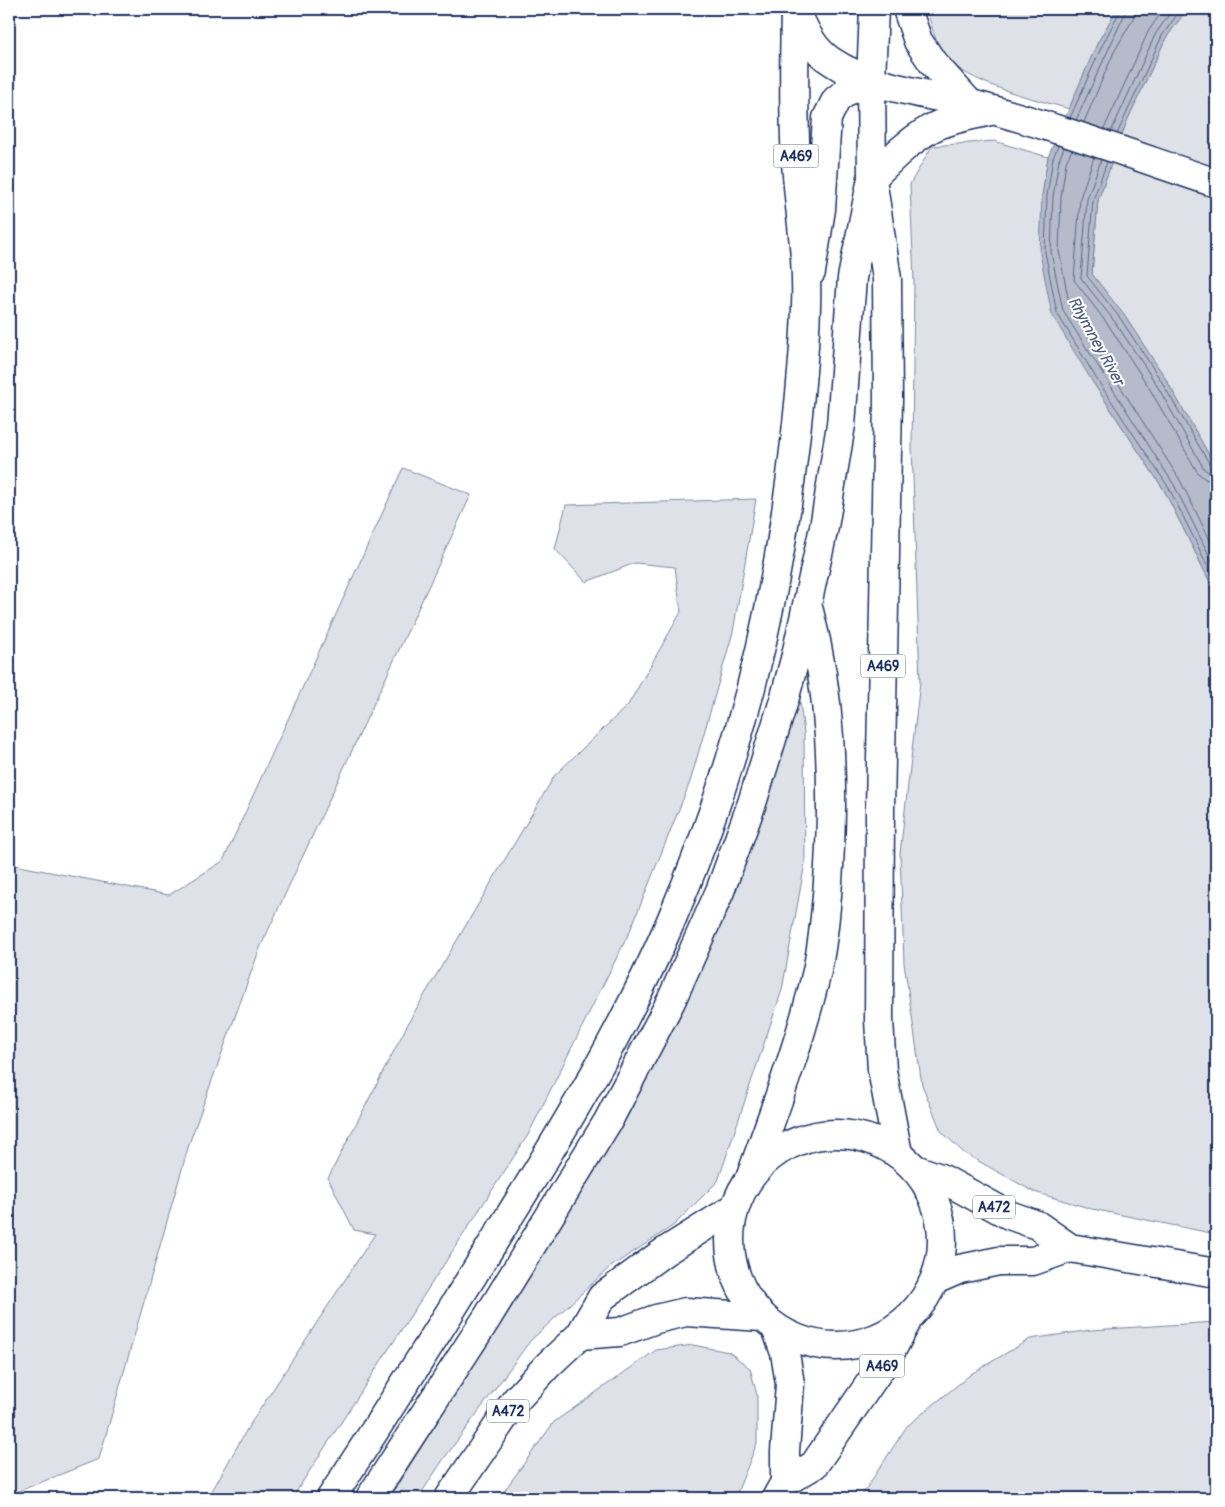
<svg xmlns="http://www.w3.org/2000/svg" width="1225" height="1507" font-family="Pangolin,sans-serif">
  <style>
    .green { fill: #dee1e7; stroke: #7c88a2 }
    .water { fill: #b5bbca; stroke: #77839f }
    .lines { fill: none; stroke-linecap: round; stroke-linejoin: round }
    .shore { stroke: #596789; stroke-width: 1 }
    .minor-casing { stroke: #1b2f5e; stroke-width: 31 }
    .major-casing { stroke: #1b2f5e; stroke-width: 31 }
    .minor { stroke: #fff; stroke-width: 28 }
    .major { stroke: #fff; stroke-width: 28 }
    .labels { text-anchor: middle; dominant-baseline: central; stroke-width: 4; stroke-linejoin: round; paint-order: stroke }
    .shield { fill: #fff; stroke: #5f6d8e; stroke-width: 1 }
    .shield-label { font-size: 14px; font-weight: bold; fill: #1b2f5e }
    .water-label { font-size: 16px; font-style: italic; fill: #49597e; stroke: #fff }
  </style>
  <rect width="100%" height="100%" fill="#fff"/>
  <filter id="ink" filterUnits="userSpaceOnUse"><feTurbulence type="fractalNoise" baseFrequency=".02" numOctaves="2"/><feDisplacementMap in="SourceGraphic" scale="10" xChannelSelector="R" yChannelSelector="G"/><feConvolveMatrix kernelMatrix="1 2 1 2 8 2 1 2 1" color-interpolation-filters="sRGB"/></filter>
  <g filter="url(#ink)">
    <!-- green -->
    <g class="green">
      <path d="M 928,9 L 1117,9 L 1097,44 L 1069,109 C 1029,97 982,88 948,61 C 940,54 928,20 928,9 Z"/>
      <path d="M 1187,9 L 1216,9 L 1216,467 L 1164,376 L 1092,274 L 1098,200 L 1127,121 L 1166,38 Z"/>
      <path d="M 994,141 L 1048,157 L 1042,196 L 1092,381 L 1164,490 L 1216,594 L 1216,1234 L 1092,1209 L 1034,1192 L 964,1153 L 941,1131 L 922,1085 L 904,963 L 900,853 L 920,682 L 912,446 L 914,282 L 910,184 L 932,146 Z"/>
      <path d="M 403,468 L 471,495 L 260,948 L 190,1141 L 99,1459 L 9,1495 L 9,864 L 169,895 L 223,861 Z"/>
      <path d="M 756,499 L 733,632 L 690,782 L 630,931 L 528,1135 L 292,1498 L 208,1498 L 247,1429 L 375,1234 L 354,1230 L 328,1178 L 412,1016 L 555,775 L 628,705 L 681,612 L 675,567 L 635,563 L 586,582 L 555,549 L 566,505 Z"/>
      <path d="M 799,694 L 804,733 L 805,863 L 782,990 L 718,1181 L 674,1225 L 609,1268 L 530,1341 L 443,1460 L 418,1498 L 389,1498 L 516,1298 L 644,1081 L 737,888 Z"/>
      <path d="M 1215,1322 L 1216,1498 L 860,1498 L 907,1426 L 971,1374 L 1030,1339 L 1091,1330 Z"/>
      <path d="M 693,1345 L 729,1352 L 750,1368 L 757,1395 L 757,1443 L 735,1498 L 499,1498 L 554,1422 L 656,1350 Z"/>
    </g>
    <!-- water -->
    <path class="water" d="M 1117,9 L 1187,9 L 1166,38 L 1127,121 L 1098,200 L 1092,274 L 1124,315 L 1164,376 L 1216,467 L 1216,594 L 1164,490 L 1092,381 L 1052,315 L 1040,253 L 1042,196 L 1048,157 L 1097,44 Z"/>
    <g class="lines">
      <!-- shore -->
      <g class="shore">
        <path d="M 1070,118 L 1102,46 L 1121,9"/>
        <path d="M 1076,120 L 1127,9"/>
        <path d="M 1084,122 L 1114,52 L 1133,19 L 1135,9"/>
        <path d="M 1104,129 L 1149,30 L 1164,9"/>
        <path d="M 1111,132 L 1156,33 L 1173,9"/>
        <path d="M 1117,134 L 1162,36 L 1181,9"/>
        <path d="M 1058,146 L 1053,158 L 1047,196 L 1045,252 L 1057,313 L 1096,378 L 1169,488 L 1216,583"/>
        <path d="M 1064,148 L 1059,160 L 1053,197 L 1051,252 L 1063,311 L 1174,485 L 1216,569"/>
        <path d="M 1072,150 L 1066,162 L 1061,198 L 1059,251 L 1070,308 L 1180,480 L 1216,552"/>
        <path d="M 1094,157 L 1080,198 L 1074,280 L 1109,326 L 1148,386 L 1198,473 L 1205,479 L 1216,482"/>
        <path d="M 1101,160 L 1087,199 L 1081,278 L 1115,322 L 1155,382 L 1204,469 L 1210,473 L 1216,474"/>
        <path d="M 1107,162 L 1093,200 L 1087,276 L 1120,318 L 1160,379 L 1210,465 L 1216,468"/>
      </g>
      <defs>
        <g id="minor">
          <path d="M 795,9 C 804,28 812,49 831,61 C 871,88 925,93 971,104 C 1054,126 1135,156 1216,183"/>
          <path d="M 907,9 L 918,41 L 933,63 L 971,105"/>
          <path d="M 872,178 C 890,160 908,142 930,129 C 948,119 971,116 990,111"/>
          <path d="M 811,272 L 821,209 L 827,118 L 836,100 L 846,92 L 871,80"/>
        </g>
        <g id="major">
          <path d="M 874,9 L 871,80 L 872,178 L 887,279 L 888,400 L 880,810 L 879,1020 L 882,1070 L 898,1154"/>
          <circle cx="836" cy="1240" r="106"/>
          <path d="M 915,1169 L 943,1179 L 1009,1215 L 1037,1225 L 1070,1248 L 1216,1273"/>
          <path d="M 752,1173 C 776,1106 801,1040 817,971 C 824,937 827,901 829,866 C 834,780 831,695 809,611"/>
          <path d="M 935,1280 L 960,1269 L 999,1261 L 1033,1261 L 1070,1248"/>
          <path d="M 776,1328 L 785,1353 L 790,1384 L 785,1451 L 785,1482"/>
          <path d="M 580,1335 L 620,1332 L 656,1319 L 686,1312 L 762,1317"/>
          <path d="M 331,1498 C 391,1406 450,1313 507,1220 C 567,1124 625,1027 670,923 C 738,765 776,614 795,442 C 800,397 805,352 806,306 C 808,258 799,209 796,162 C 793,111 794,60 795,9"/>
          <path d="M 370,1498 L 487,1318 L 608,1121 L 671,1001 L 720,891 L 752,803 L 785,697 L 796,655 L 824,527 L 841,425 L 852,278 L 872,178"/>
          <path d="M 449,1498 L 515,1401 L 548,1365 L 580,1335 L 602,1297 L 664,1252 L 734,1208"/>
          <path d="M 776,1498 L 785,1482 L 814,1465 L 888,1357 L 907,1321"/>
        </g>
      </defs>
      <!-- minor casing -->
      <use href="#minor" class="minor-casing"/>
      <!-- major casing -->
      <use href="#major" class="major-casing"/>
      <!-- minor -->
      <use href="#minor" class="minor"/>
      <!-- major -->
      <use href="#major" class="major"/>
    </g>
  </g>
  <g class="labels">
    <!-- shield labels -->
    <g class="shield">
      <rect x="773.5" y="144.5" width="45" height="23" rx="4"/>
      <rect x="860.5" y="654.5" width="45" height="23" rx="4"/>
      <rect x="973" y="1195.5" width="42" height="23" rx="4"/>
      <rect x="859.5" y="1354.5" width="45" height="23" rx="4"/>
      <rect x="487" y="1399.5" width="42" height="23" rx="4"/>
    </g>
    <g class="shield-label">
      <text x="796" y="156">A469</text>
      <text x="883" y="666">A469</text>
      <text x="994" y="1207">A472</text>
      <text x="882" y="1366">A469</text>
      <text x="508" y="1411">A472</text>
    </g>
    <!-- water labels -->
    <g class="water-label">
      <text transform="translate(1096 341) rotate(61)">Rhymney River</text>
    </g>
  </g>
  <!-- margin -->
  <rect width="1225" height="1507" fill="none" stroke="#fff" stroke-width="30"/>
  <rect x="15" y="15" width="1195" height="1477" fill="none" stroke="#1b2f5e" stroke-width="2" filter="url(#ink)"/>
</svg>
